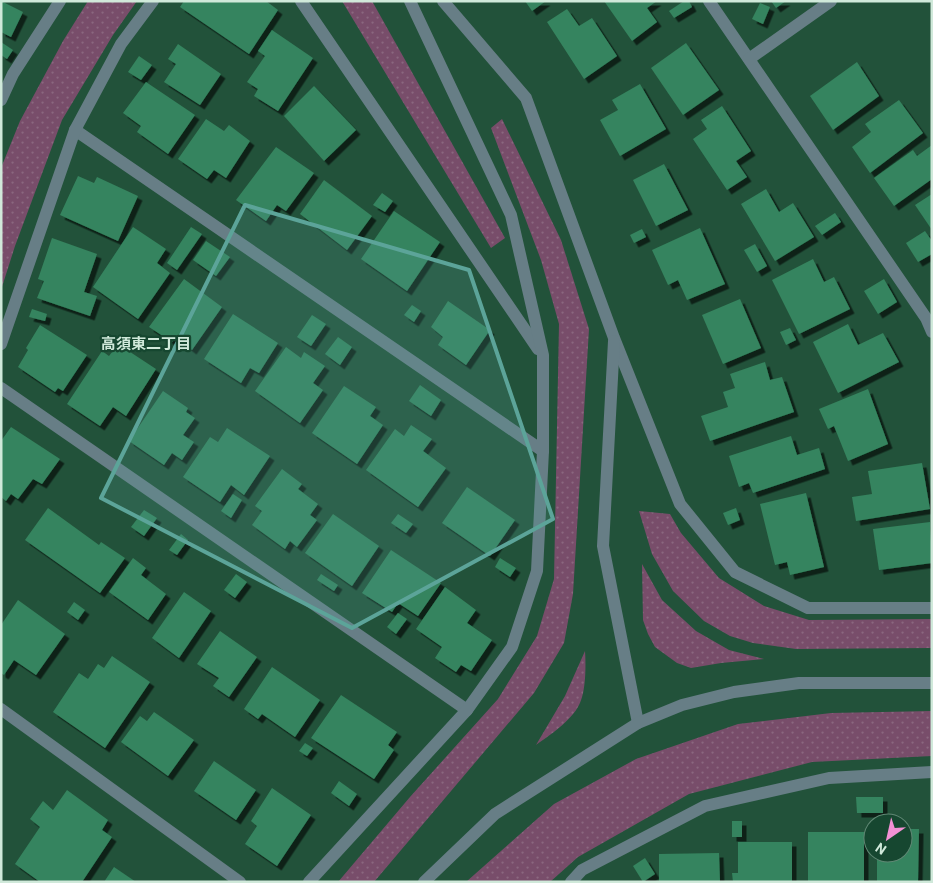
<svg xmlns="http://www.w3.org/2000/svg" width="933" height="883" font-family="Barlow,'Noto Sans JP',sans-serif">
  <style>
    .grass { fill: url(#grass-dots) }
    .building { fill: #35845e; filter: url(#shadow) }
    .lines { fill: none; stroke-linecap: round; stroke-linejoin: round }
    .minor { stroke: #677e86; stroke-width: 12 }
    .marked { fill: #5ca499; fill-opacity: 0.2; stroke: #5ca499; stroke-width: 4; stroke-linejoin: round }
    .labels { text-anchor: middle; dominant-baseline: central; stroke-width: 4.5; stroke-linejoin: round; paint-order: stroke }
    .neighbourhood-label { font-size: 15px; font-weight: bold; fill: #d0e9da; stroke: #164730 }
  </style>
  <defs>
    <pattern id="grass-dots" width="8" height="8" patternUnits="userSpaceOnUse" patternTransform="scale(1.25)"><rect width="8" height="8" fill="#784d6a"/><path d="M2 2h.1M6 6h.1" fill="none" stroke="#8a677f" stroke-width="1.8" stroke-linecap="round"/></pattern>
    <filter id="shadow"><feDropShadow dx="4.5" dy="4.5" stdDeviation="0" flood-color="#0009"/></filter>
  </defs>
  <rect width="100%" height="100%" fill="#22523a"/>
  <!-- grass -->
  <g class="grass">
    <path d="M 88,1 L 137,1 L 113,35 L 62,120 L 15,246 L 1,290 L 1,168 L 20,121 L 63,41 Z"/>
    <path d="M 342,1 L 372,1 L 505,238 L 491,248 Z"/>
    <path d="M 502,119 L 561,240 L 589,329 L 573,594 L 564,643 L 534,693 L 374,882 L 338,882 L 410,797 L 498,699 L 537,636 L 554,579 L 559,324 L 541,260 L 491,128 Z"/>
    <path d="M 639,511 L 670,514 L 681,533 L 719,578 L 764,606 L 809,620 L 932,619 L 932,648 L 796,649 L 753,643 L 730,636 L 704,621 L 673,591 L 652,554 Z"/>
    <path d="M 642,564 L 662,600 L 696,631 L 729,650 L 764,659 L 721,663 L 691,668 L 677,663 L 655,647 L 648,634 L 643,620 Z"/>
    <path d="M 585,651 C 586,666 586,692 579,705 C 571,721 550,735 536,745 L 565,696 Z"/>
    <path d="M 932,711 L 932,756 L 812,762 L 689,794 L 578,857 L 550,882 L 466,882 L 554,804 L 636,759 L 738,724 L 831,713 Z"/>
  </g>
  <!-- building -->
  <g class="building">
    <path d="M 1,1 L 23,12 L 11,37 L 1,32 Z"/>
    <path d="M 184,1 L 266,1 L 278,10 L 249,54 L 180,7 Z"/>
    <path d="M 525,1 L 546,1 L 532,11 Z"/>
    <path d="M 604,1 L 657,1 L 647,8 L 657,22 L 632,41 Z"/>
    <path d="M 684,1 L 689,1 L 692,7 L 674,18 L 669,11 Z"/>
    <path d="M 771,1 L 786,1 L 776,8 Z"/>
    <path d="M 760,3 L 770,7 L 763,24 L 752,19 Z"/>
    <path d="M 567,9 L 579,26 L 592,18 L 617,56 L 584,79 L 547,22 Z"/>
    <path d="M 272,30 L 313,58 L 278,111 L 254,96 L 258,89 L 247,82 L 265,56 L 258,51 Z"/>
    <path d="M 1,42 L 13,50 L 7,59 L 1,55 Z"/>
    <path d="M 686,43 L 719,90 L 683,115 L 651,68 Z"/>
    <path d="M 178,44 L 221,74 L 200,105 L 164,82 L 176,64 L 168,59 Z"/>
    <path d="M 139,56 L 152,65 L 141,80 L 128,72 Z"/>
    <path d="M 857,62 L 879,96 L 833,130 L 810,96 Z"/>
    <path d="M 146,82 L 195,115 L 168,154 L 137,132 L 141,126 L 123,113 Z"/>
    <path d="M 640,84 L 666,129 L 620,156 L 600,120 L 618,110 L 612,100 Z"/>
    <path d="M 314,86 L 356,130 L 324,161 L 284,116 Z"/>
    <path d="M 899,100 L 923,133 L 870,173 L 852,147 L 871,132 L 865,124 Z"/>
    <path d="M 722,106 L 751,151 L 736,161 L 747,177 L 727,190 L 693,139 L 707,129 L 701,120 Z"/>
    <path d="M 206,119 L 224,131 L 229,125 L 250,141 L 226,178 L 214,170 L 207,179 L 178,159 Z"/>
    <path d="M 932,145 L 932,179 L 894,206 L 874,178 L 913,150 L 917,156 Z"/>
    <path d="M 276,147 L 314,173 L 286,211 L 277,205 L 266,221 L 236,200 Z"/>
    <path d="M 664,164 L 688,210 L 656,226 L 633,180 Z"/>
    <path d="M 78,176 L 94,183 L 97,177 L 138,196 L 118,241 L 60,215 Z"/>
    <path d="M 324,180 L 372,216 L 347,250 L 300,214 Z"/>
    <path d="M 766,189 L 779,212 L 793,203 L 814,237 L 775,261 L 741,204 Z"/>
    <path d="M 382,193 L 393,201 L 385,212 L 373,205 Z"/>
    <path d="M 932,194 L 932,230 L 915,205 Z"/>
    <path d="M 394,211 L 440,242 L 407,291 L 361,259 Z"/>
    <path d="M 835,213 L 841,222 L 822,235 L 815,226 Z"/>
    <path d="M 133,227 L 166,249 L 157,263 L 170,273 L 138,319 L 93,287 Z"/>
    <path d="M 191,227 L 202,234 L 177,270 L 167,263 Z"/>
    <path d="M 700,228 L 725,284 L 687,300 L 678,280 L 668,285 L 652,250 Z"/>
    <path d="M 642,229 L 646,237 L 634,243 L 630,235 Z"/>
    <path d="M 925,231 L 932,241 L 932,254 L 918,262 L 906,243 Z"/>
    <path d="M 52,238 L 97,254 L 84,292 L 97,296 L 90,316 L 37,298 L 44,281 L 38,279 Z"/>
    <path d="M 206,241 L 230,257 L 216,276 L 193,260 Z"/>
    <path d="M 755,244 L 767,266 L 757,272 L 744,250 Z"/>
    <path d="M 813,259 L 824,282 L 834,277 L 850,309 L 799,334 L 772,280 Z"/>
    <path d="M 184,279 L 222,307 L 192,350 L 176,338 L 172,342 L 149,327 Z"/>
    <path d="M 884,279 L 897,302 L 878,314 L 864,291 Z"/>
    <path d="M 740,299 L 761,348 L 723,364 L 702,315 Z"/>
    <path d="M 448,301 L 490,330 L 466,365 L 438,345 L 443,337 L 431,327 Z"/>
    <path d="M 412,305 L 421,311 L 414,322 L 404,315 Z"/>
    <path d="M 32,309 L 47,314 L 45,321 L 29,317 Z"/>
    <path d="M 233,314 L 278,343 L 259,373 L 250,368 L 241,383 L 204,359 Z"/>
    <path d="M 312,315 L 326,324 L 311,346 L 297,337 Z"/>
    <path d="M 848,324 L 858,345 L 883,333 L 899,362 L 838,393 L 813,342 Z"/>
    <path d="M 40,325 L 87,355 L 63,391 L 58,388 L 55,392 L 18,367 L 28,350 L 26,348 Z"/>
    <path d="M 790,328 L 796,340 L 786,345 L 780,332 Z"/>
    <path d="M 338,337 L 352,347 L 340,365 L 325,354 Z"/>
    <path d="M 118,344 L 156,369 L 126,416 L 113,407 L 100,426 L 67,404 L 102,351 L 109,356 Z"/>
    <path d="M 286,347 L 301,358 L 304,352 L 325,366 L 313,383 L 323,390 L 300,423 L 255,391 Z"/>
    <path d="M 765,362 L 770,380 L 782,377 L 794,412 L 710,441 L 701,416 L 728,407 L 723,392 L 735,388 L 730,374 Z"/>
    <path d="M 420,385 L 441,400 L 431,416 L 409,401 Z"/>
    <path d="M 344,386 L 376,407 L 370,416 L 383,425 L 357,464 L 312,433 Z"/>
    <path d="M 868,389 L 888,444 L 848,461 L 834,426 L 828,429 L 819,409 Z"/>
    <path d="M 163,391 L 188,408 L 186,412 L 195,418 L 183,435 L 194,442 L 182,460 L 172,453 L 164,465 L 129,441 Z"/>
    <path d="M 411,425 L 432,439 L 423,451 L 446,468 L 418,507 L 366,470 L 395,429 L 404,436 Z"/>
    <path d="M 11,427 L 60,459 L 42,484 L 33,479 L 18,499 L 11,494 L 6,501 L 1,497 L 1,441 Z"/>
    <path d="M 227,428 L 270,456 L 244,495 L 231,485 L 220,502 L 183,477 L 210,437 L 218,442 Z"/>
    <path d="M 791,436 L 797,455 L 819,448 L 825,469 L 753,493 L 749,483 L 739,487 L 729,456 Z"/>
    <path d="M 922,463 L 930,509 L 856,521 L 852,497 L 872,494 L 868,471 Z"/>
    <path d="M 282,469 L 302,484 L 298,489 L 318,504 L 310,515 L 317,520 L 297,547 L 290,541 L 285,549 L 252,525 L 262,511 L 255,506 Z"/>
    <path d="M 467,487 L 515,520 L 490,556 L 442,523 Z"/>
    <path d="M 806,493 L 824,567 L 790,575 L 787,562 L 775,565 L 760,504 Z"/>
    <path d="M 233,494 L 242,500 L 231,518 L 221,511 Z"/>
    <path d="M 48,508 L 99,545 L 101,542 L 125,558 L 100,593 L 25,540 Z"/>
    <path d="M 736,508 L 740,520 L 728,525 L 723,513 Z"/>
    <path d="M 144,510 L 157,518 L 144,536 L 131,527 Z"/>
    <path d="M 333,514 L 379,546 L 352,586 L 305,553 Z"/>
    <path d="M 398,514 L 413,524 L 406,533 L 391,523 Z"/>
    <path d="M 930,522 L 932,563 L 879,570 L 873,529 Z"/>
    <path d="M 181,534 L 188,540 L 177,555 L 169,550 Z"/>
    <path d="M 391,550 L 441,583 L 418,616 L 398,603 L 392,612 L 362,593 Z"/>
    <path d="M 133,558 L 146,568 L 141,575 L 166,594 L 148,620 L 109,592 Z"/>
    <path d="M 500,558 L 516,568 L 510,577 L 495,567 Z"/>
    <path d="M 236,574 L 247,582 L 235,598 L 224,590 Z"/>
    <path d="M 321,574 L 338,585 L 334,591 L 317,580 Z"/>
    <path d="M 445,587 L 476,610 L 467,623 L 492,640 L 471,671 L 461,665 L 456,672 L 435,658 L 442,647 L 416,629 Z"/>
    <path d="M 184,592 L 211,611 L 179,658 L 152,638 Z"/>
    <path d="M 18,600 L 65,634 L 36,675 L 14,660 L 4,675 L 1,673 L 1,625 Z"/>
    <path d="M 74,602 L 85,610 L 78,620 L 67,612 Z"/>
    <path d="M 398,613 L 407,619 L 396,634 L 387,627 Z"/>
    <path d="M 220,631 L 257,657 L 229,697 L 213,686 L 219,678 L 197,664 Z"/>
    <path d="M 112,656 L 150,682 L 105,748 L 53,712 L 79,673 L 88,679 L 98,664 L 104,668 Z"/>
    <path d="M 272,667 L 320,700 L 295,737 L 262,714 L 258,719 L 244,709 Z"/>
    <path d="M 341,695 L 397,732 L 388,745 L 394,750 L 374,779 L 311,738 Z"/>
    <path d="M 154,712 L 194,740 L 168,776 L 121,742 L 140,716 L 147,721 Z"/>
    <path d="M 305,743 L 313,748 L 307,756 L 299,751 Z"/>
    <path d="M 214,761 L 256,790 L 236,820 L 194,791 Z"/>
    <path d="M 339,781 L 357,794 L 349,806 L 331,793 Z"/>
    <path d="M 272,788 L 311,815 L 277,866 L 245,844 L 257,826 L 251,821 Z"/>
    <path d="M 67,790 L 108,820 L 102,830 L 112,837 L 82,882 L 40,882 L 15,864 L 40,827 L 30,819 L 43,801 L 53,810 Z"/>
    <path d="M 856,797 L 883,797 L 883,813 L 857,813 Z"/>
    <rect x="878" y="819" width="23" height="4"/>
    <rect x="732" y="821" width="10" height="16"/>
    <path d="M 903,829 L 919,829 L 918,882 L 877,882 L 877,853 L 903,853 Z"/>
    <rect x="808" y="832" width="56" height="50"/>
    <path d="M 738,842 L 792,842 L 792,882 L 733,882 L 732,873 L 738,873 Z"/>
    <path d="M 719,853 L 720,882 L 659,882 L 659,854 Z"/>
    <path d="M 645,858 L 655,874 L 643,882 L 633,866 Z"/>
    <path d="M 114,867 L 136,882 L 104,882 Z"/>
  </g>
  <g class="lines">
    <!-- minor -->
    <g class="minor">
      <path d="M 301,1 L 538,349"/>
      <path d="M 443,1 L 526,98 L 614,338 L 680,504 L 735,572 L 808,608 L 932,608"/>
      <path d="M 709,1 L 926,318 L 932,332"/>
      <path d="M 749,59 L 831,1"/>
      <path d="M 1,100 L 13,74 L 60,1"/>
      <path d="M 75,130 L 543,451"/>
      <path d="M 614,341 L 603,546 L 638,723"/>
      <path d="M 1,344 L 75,130 L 121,44 L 153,1"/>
      <path d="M 1,388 L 467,710"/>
      <path d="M 1,709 L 240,882"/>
      <path d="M 309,882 L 467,710 L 512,647 L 537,571 L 543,451 L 543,355 L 511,215 L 410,1"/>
      <path d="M 424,882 L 495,814 L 638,723 L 682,705 L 734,692 L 799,683 L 932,683"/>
      <path d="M 571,882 L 582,870 L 705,806 L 829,778 L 932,772"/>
    </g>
  </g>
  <!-- marked area -->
  <path class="marked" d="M 245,205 L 469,270 L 553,519 L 352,628 L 101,498 Z"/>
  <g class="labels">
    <!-- neighbourhood labels -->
    <g class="neighbourhood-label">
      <text x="146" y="343">高須東二丁目</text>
    </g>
  </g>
  <!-- border -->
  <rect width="933" height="883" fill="none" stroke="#d0e9da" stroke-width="5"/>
  <!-- north arrow -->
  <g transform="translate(888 838) rotate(214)"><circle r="24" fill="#164730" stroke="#608874"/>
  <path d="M0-4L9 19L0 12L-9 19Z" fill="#f391d5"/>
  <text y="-8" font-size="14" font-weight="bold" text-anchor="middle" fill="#d0e9da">N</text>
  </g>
</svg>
